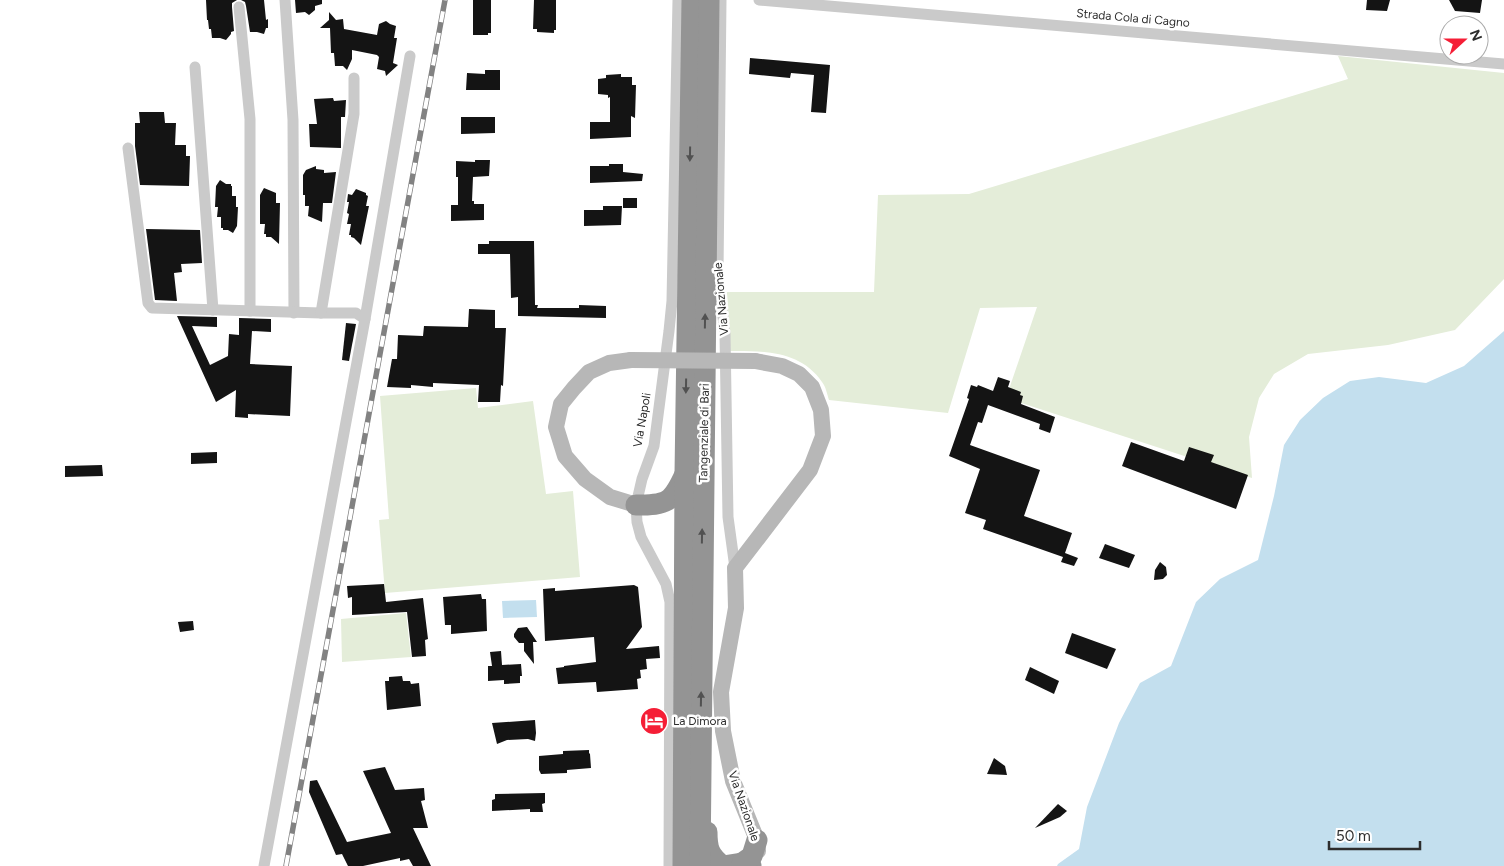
<svg xmlns="http://www.w3.org/2000/svg" width="1504" height="866" font-family="Figtree,sans-serif">
  <style>
    .green { fill: #e4edd9 }
    .water { fill: #c3dfee }
    .building { fill: #141414 }
    .lines { fill: none; stroke-linecap: round; stroke-linejoin: round }
    .street { stroke: #cacaca; stroke-width: 11 }
    .secondary { stroke: #b7b7b7; stroke-width: 16 }
    .highway { stroke: #949494; stroke-width: 21 }
    .rail-casing { stroke: #828282; stroke-width: 5.5 }
    .rail { stroke: #fff; stroke-width: 4; stroke-dasharray: 11; stroke-linecap: butt }
    .secondary-bridge { stroke: #b7b7b7; stroke-width: 16 }
    .oneway { fill: #515151 }
    .labels { text-anchor: middle; dominant-baseline: central; stroke-width: 5; stroke-linejoin: round; paint-order: stroke }
    .street-label { font-size: 12px; fill: #2d2d2d; stroke: #fff }
    .poi-label { font-size: 12px; fill: #2d2d2d; stroke: #fff; text-anchor: start }
  </style>
  <rect width="100%" height="100%" fill="#fff"/>
  <!-- green -->
  <g class="green">
    <path d="M 1338,56 L 1504,73 L 1504,279 L 1455,330 L 1388,345 L 1308,354 L 1274,374 L 1259,398 L 1249,437 L 1252,478 L 1006,398 L 1037,307 L 980,308 L 948,413 L 829,400 C 827,394 826,387 822,382 C 799,348 757,351 721,351 L 720,292 L 874,292 L 878,195 L 969,194 L 1348,79 Z"/>
    <path d="M 476,388 L 478,408 L 533,401 L 546,494 L 573,491 L 580,577 L 385,593 L 379,520 L 389,519 L 380,396 Z"/>
    <path d="M 406,613 L 411,657 L 342,662 L 341,619 Z"/>
  </g>
  <!-- water -->
  <g class="water">
    <path d="M 1504,331 L 1504,866 L 1057,866 L 1058,864 L 1079,849 L 1087,807 L 1119,723 L 1140,683 L 1171,666 L 1196,602 L 1220,579 L 1258,560 L 1274,496 L 1284,445 L 1300,420 L 1323,398 L 1350,381 L 1379,377 L 1426,383 L 1464,366 Z"/>
    <path d="M 536,600 L 537,617 L 503,618 L 502,601 Z"/>
  </g>
  <!-- building -->
  <g class="building">
    <path d="M 206,0 L 237,0 L 232,3 L 232,7 L 234,31 L 231,32 L 231,34 L 226,40 L 220,38 L 212,38 L 211,29 L 209,29 L 208,20 L 207,20 Z"/>
    <path d="M 241,0 L 264,0 L 266,20 L 268,19 L 268,28 L 266,28 L 264,34 L 257,32 L 250,32 L 246,6 L 245,2 Z"/>
    <path d="M 295,0 L 322,0 L 322,4 L 315,6 L 315,10 L 309,15 L 305,12 L 296,13 Z"/>
    <path d="M 473,0 L 491,0 L 491,33 L 488,33 L 488,35 L 473,35 Z"/>
    <path d="M 534,0 L 556,0 L 556,30 L 554,30 L 554,33 L 537,32 L 537,29 L 533,29 Z"/>
    <path d="M 1367,0 L 1390,0 L 1387,11 L 1366,10 Z"/>
    <path d="M 1449,0 L 1482,0 L 1480,13 L 1455,11 Z"/>
    <path d="M 329,12 L 336,20 L 343,19 L 344,29 L 377,35 L 379,24 L 386,21 L 390,24 L 396,26 L 394,38 L 397,38 L 393,63 L 398,65 L 386,76 L 385,71 L 377,69 L 379,57 L 377,55 L 352,50 L 352,59 L 347,70 L 343,66 L 335,66 L 334,53 L 331,53 L 330,28 L 320,28 L 329,20 Z"/>
    <path d="M 750,58 L 830,65 L 826,113 L 811,112 L 814,75 L 791,73 L 790,78 L 749,74 Z"/>
    <path d="M 485,70 L 500,70 L 500,90 L 466,90 L 467,73 L 485,74 Z"/>
    <path d="M 621,74 L 621,77 L 632,77 L 632,85 L 636,85 L 635,118 L 631,116 L 631,137 L 590,139 L 590,122 L 610,122 L 610,97 L 608,98 L 608,95 L 598,94 L 598,79 L 606,78 L 606,75 Z"/>
    <path d="M 333,98 L 334,101 L 346,100 L 345,117 L 341,117 L 341,148 L 310,147 L 309,124 L 317,124 L 314,99 Z"/>
    <path d="M 139,112 L 164,112 L 165,123 L 176,123 L 175,145 L 186,145 L 186,156 L 190,156 L 189,186 L 140,185 L 135,146 L 135,123 L 140,123 Z"/>
    <path d="M 461,117 L 495,117 L 495,133 L 461,134 Z"/>
    <path d="M 475,160 L 490,160 L 489,176 L 473,177 L 472,201 L 474,201 L 474,204 L 484,204 L 484,220 L 451,221 L 451,205 L 458,205 L 458,177 L 456,177 L 456,161 L 475,162 Z"/>
    <path d="M 609,164 L 623,164 L 623,172 L 643,174 L 642,181 L 590,183 L 590,166 L 609,166 Z"/>
    <path d="M 316,166 L 316,169 L 324,170 L 324,173 L 336,172 L 332,203 L 323,203 L 322,222 L 308,216 L 309,206 L 305,206 L 305,195 L 303,195 L 303,175 L 306,170 Z"/>
    <path d="M 220,180 L 226,184 L 231,184 L 231,186 L 232,186 L 232,196 L 236,196 L 236,207 L 238,207 L 237,226 L 233,233 L 228,230 L 223,230 L 223,228 L 221,228 L 221,217 L 217,217 L 218,207 L 215,207 L 216,186 Z"/>
    <path d="M 264,188 L 276,193 L 276,203 L 280,203 L 279,244 L 271,237 L 266,237 L 266,234 L 264,234 L 265,224 L 260,224 L 260,195 Z"/>
    <path d="M 356,189 L 366,193 L 366,195 L 368,196 L 366,206 L 369,206 L 361,245 L 354,238 L 351,237 L 351,235 L 349,235 L 351,224 L 347,224 L 349,214 L 347,213 L 349,202 L 347,202 L 348,194 L 352,195 Z"/>
    <rect x="623" y="198" width="14" height="10"/>
    <path d="M 603,206 L 622,206 L 621,225 L 584,226 L 584,210 L 603,210 Z"/>
    <path d="M 146,229 L 200,230 L 202,263 L 181,264 L 182,272 L 174,273 L 177,301 L 155,300 Z"/>
    <path d="M 489,241 L 534,241 L 535,305 L 538,305 L 537,308 L 579,308 L 579,305 L 606,306 L 606,318 L 518,316 L 518,297 L 511,298 L 510,254 L 478,254 L 478,244 L 489,244 Z"/>
    <path d="M 469,309 L 495,310 L 495,328 L 506,328 L 503,386 L 501,385 L 500,402 L 478,402 L 479,385 L 433,383 L 433,387 L 411,385 L 411,388 L 387,387 L 392,359 L 397,359 L 398,335 L 423,336 L 424,326 L 468,327 Z"/>
    <path d="M 177,316 L 217,317 L 217,327 L 192,326 L 210,365 L 228,356 L 229,334 L 239,335 L 239,318 L 271,319 L 271,332 L 252,331 L 250,364 L 292,366 L 290,416 L 248,414 L 248,418 L 235,417 L 236,390 L 216,402 Z"/>
    <path d="M 346,323 L 356,324 L 349,361 L 342,360 Z"/>
    <path d="M 998,377 L 1010,381 L 1008,387 L 1021,392 L 1020,395 L 1023,396 L 1021,404 L 1055,417 L 1050,433 L 1039,429 L 1040,424 L 988,405 L 982,423 L 978,422 L 970,445 L 1040,470 L 1024,516 L 1072,533 L 1065,553 L 1078,558 L 1074,566 L 1061,562 L 1063,557 L 983,529 L 986,520 L 965,513 L 980,469 L 949,456 L 969,399 L 967,398 L 971,385 L 977,387 L 978,385 L 993,391 Z"/>
    <path d="M 1131,442 L 1184,461 L 1189,447 L 1214,455 L 1211,462 L 1248,475 L 1236,509 L 1122,466 Z"/>
    <path d="M 217,452 L 217,463 L 191,464 L 191,453 Z"/>
    <path d="M 102,465 L 103,476 L 65,477 L 65,466 Z"/>
    <path d="M 1105,544 L 1135,555 L 1129,568 L 1099,558 Z"/>
    <path d="M 1160,562 L 1166,567 L 1167,575 L 1163,579 L 1154,580 L 1155,570 Z"/>
    <path d="M 384,584 L 386,602 L 423,598 L 428,639 L 425,640 L 426,656 L 412,657 L 407,612 L 352,615 L 352,597 L 348,598 L 347,586 Z"/>
    <path d="M 634,585 L 638,587 L 642,627 L 626,649 L 659,646 L 660,658 L 646,659 L 647,669 L 640,670 L 641,678 L 637,679 L 638,689 L 597,692 L 596,682 L 558,684 L 556,668 L 564,667 L 564,666 L 596,662 L 594,637 L 545,641 L 543,589 L 555,588 L 555,591 Z"/>
    <path d="M 481,594 L 482,599 L 486,599 L 487,631 L 451,634 L 451,625 L 445,625 L 443,597 Z"/>
    <path d="M 193,621 L 194,630 L 180,632 L 178,622 Z"/>
    <path d="M 527,627 L 537,642 L 533,642 L 534,664 L 524,651 L 524,643 L 519,643 L 514,637 L 514,634 L 518,628 Z"/>
    <path d="M 1072,633 L 1116,649 L 1107,669 L 1065,653 Z"/>
    <path d="M 501,651 L 502,665 L 521,664 L 522,676 L 520,676 L 520,683 L 504,684 L 504,680 L 488,681 L 488,666 L 492,666 L 490,652 Z"/>
    <path d="M 1030,667 L 1059,681 L 1054,694 L 1025,680 Z"/>
    <path d="M 402,676 L 403,681 L 410,681 L 411,684 L 419,683 L 421,706 L 387,710 L 385,681 L 389,681 L 389,677 Z"/>
    <path d="M 535,720 L 536,733 L 535,741 L 528,739 L 507,740 L 497,744 L 492,723 Z"/>
    <path d="M 589,750 L 589,753 L 590,754 L 591,768 L 567,770 L 567,773 L 541,774 L 539,770 L 539,756 L 563,754 L 563,751 Z"/>
    <path d="M 994,758 L 1005,766 L 1007,775 L 987,774 Z"/>
    <path d="M 385,767 L 395,790 L 424,788 L 425,800 L 421,801 L 428,828 L 413,828 L 431,866 L 413,866 L 409,859 L 400,861 L 400,858 L 363,866 L 348,866 L 342,854 L 336,855 L 309,792 L 310,781 L 317,780 L 347,842 L 391,833 L 363,771 Z"/>
    <path d="M 545,793 L 545,803 L 542,804 L 543,812 L 530,812 L 530,809 L 492,811 L 492,800 L 495,799 L 495,794 Z"/>
    <path d="M 1058,804 L 1067,811 L 1060,817 L 1035,828 Z"/>
  </g>
  <g class="lines">
    <!-- street -->
    <g class="street">
      <path d="M 285,0 L 293,120 L 294,313"/>
      <path d="M 721,0 L 718,272 C 719,293 723,313 725,334 L 728,517 L 735,568"/>
      <path d="M 759,0 L 1504,64"/>
      <path d="M 239,7 L 250,119 L 250,311"/>
      <path d="M 195,67 L 213,310"/>
      <path d="M 128,148 L 148,303 L 152,308 L 321,313 L 356,313 L 365,319 L 264,866"/>
      <path d="M 321,313 L 354,114 L 354,78"/>
      <path d="M 365,319 L 410,56"/>
      <path d="M 669,866 L 670,602 L 666,584 L 641,537 L 637,522 L 636,505 L 642,479 L 654,446 L 669,331 L 672,301 L 678,0"/>
    </g>
    <!-- secondary -->
    <g class="secondary">
      <path d="M 631,360 L 609,363 L 589,372 L 574,388 L 561,404 L 556,427 L 565,456 L 585,479 L 610,497 L 636,505"/>
      <path d="M 755,361 L 782,366 L 799,374 L 812,387 L 821,410 L 823,436 L 810,470 L 735,568 L 736,608 L 721,692 L 723,731 L 733,781 L 757,840 L 758,851"/>
    </g>
    <!-- highway -->
    <g class="highway">
      <path d="M 636,505 C 667,505 672,503 685,474"/>
      <path d="M 707,832 C 707,848 709,856 723,866 L 742,863 L 751,866"/>
      <path d="M 742,863 L 752,856 L 757,840"/>
      <path d="M 683,866 L 685,474 L 692,0"/>
      <path d="M 700,866 L 709,0"/>
    </g>
    <defs>
      <path id="rail" d="M 286,866 L 445,0"/>
    </defs>
    <!-- rail casing -->
    <use href="#rail" class="rail-casing"/>
    <!-- rail -->
    <use href="#rail" class="rail"/>
    <!-- secondary-bridge -->
    <path class="secondary-bridge" d="M 631,360 L 755,361"/>
  </g>
  <!-- one-way arrows -->
  <defs><path id="oneway-solid" d="M-6-.8H1V-3.2L6.5 0L1 3.2V.8H-6Z" transform="scale(1.25)"/></defs>
  <g class="oneway">
    <use href="#oneway-solid" transform="translate(690 154) rotate(91)"/>
    <use href="#oneway-solid" transform="translate(705 321) rotate(-89)"/>
    <use href="#oneway-solid" transform="translate(686 386) rotate(91)"/>
    <use href="#oneway-solid" transform="translate(702 536) rotate(-89)"/>
    <use href="#oneway-solid" transform="translate(701 699) rotate(-89)"/>
  </g>
  <!-- icons -->
  <defs>
    <symbol id="hotel-disc" viewBox="-11 -11 22 22"><circle r="9.5" fill="#f51e36" stroke="#fff"/><path d="M-6-4.5h1.5V1H6V5H4.5V3h-9V5H-6ZM-4 0a1.8 1.8 0 1 1 3.6 0ZM.5 0V-2.5h3Q6-2.5 6 0Z" fill="#fff"/></symbol>
  </defs>
  <g fill-rule="evenodd">
    <use href="#hotel-disc" x="638" y="705" width="32" height="32"/>
  </g>
  <g class="labels">
    <!-- street labels -->
    <g class="street-label">
      <text transform="translate(1133 18) rotate(5)">Strada Cola di Cagno</text>
      <text transform="translate(721 299) rotate(-95)">Via Nazionale</text>
      <text transform="translate(642 420) rotate(-80)">Via Napoli</text>
      <text transform="translate(704 433) rotate(-89)">Tangenziale di Bari</text>
      <text transform="translate(744 806) rotate(71)">Via Nazionale</text>
    </g>
    <!-- poi labels -->
    <g class="poi-label">
      <text x="673" y="721">La Dimora</text>
    </g>
  </g>
  <!-- north arrow -->
  <g transform="translate(1464 40) rotate(69)"><circle r="24" fill="#ffffff" stroke="#ababab"/>
  <path d="M0-4L9 19L0 12L-9 19Z" fill="#f51e36"/>
  <text y="-8" font-size="14" font-weight="bold" text-anchor="middle" fill="#2d2d2d">N</text>
  </g>
  <!-- scale -->
  <path d="M1329 841v8h91v-8" fill="none" stroke="#2d2d2d" stroke-width="2.5"/>
  <text x="1336" y="841" font-size="15" fill="#2d2d2d" stroke="#ffffff" stroke-width="4" paint-order="stroke">50 m</text>
</svg>
